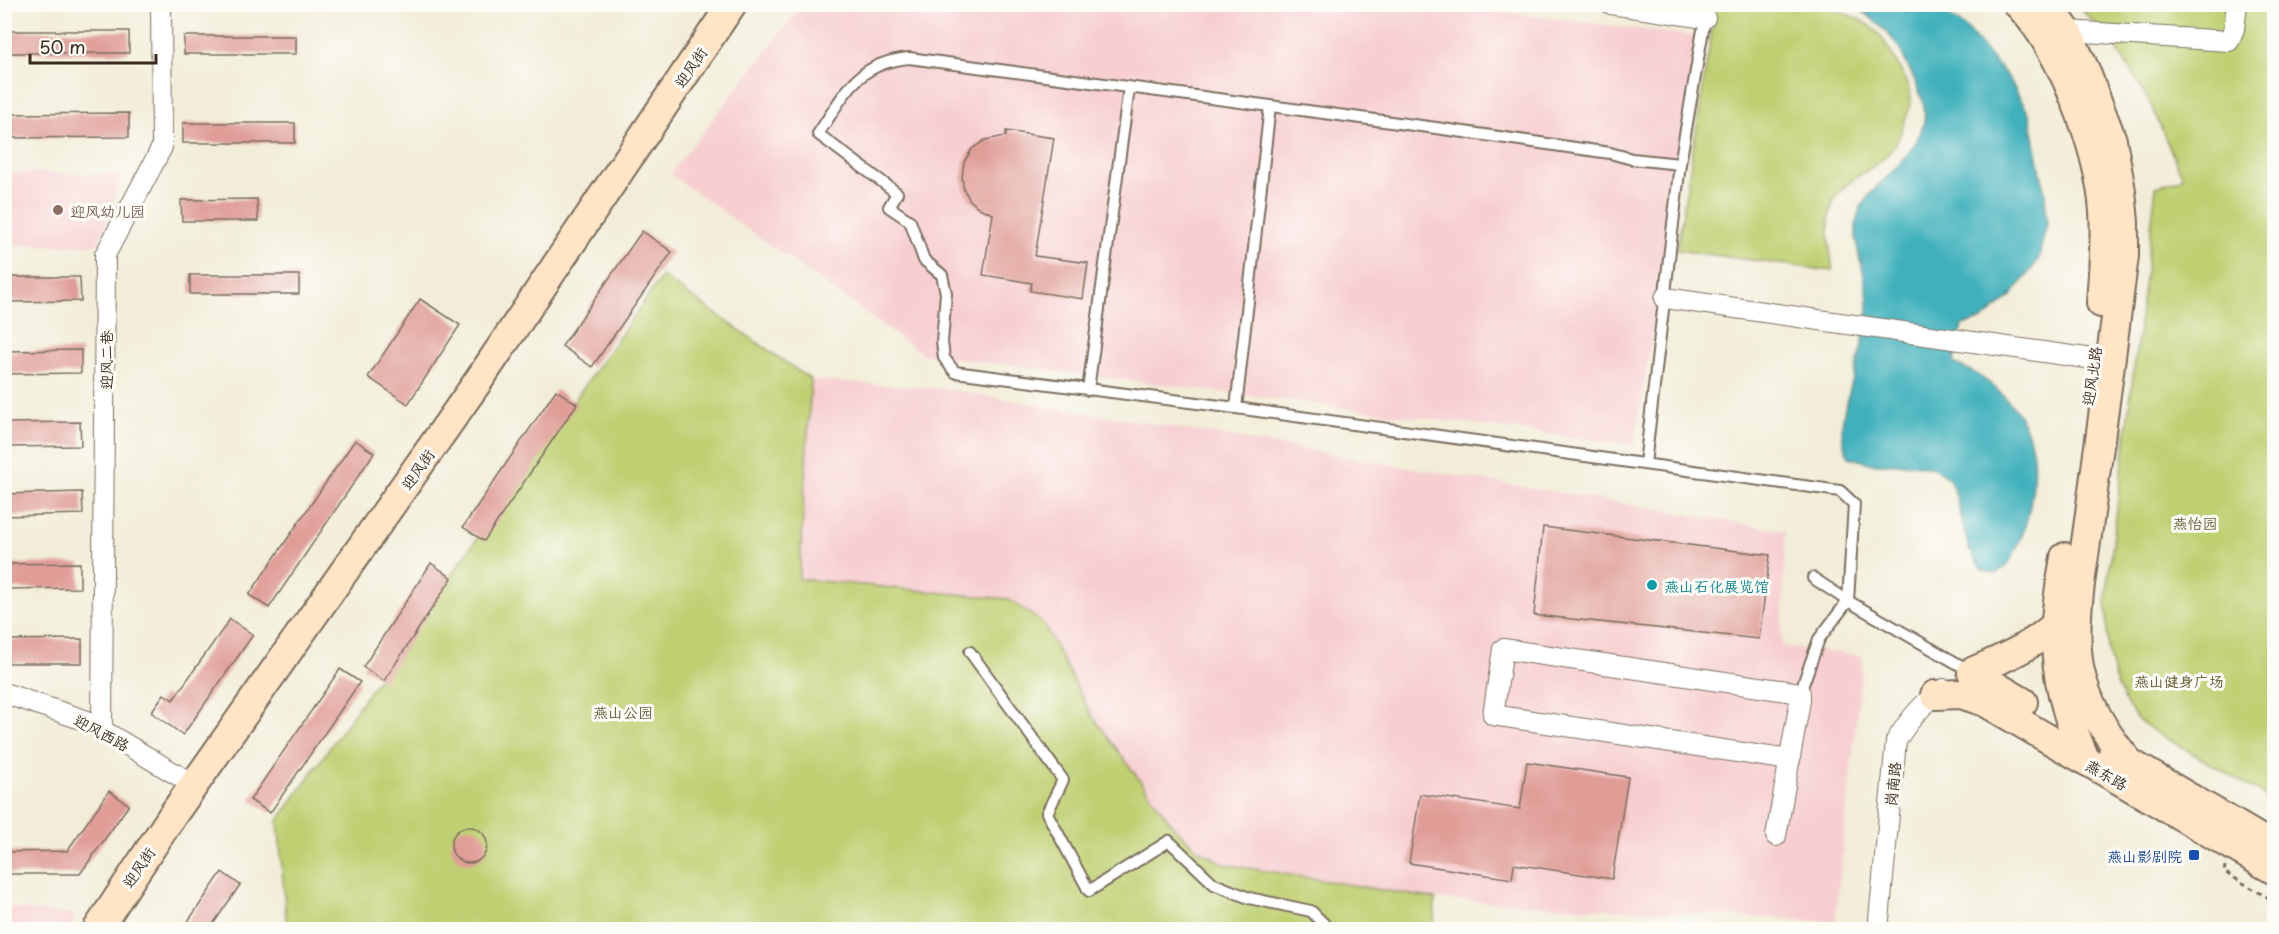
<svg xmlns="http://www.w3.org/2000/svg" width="2279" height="934" font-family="'Playpen Sans','LXGW WenKai TC',sans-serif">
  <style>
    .built { fill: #f7cfd1 }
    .green { fill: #bfd072; stroke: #7d7d48; stroke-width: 1.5 }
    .water { fill: #41b1bc; stroke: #3e6e6d; stroke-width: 1.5 }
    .building { fill: #e09d97 }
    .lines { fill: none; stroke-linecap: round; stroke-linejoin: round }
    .lane-casing { stroke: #7b6e5f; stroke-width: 14 }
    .street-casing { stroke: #7b6e5f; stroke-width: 22 }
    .secondary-casing { stroke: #7b6e5f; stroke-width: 32 }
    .path { stroke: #7b6e5f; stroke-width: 3; stroke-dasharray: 4.5 4.5; stroke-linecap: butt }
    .lane { stroke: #fff; stroke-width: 10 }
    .street { stroke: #fff; stroke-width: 20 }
    .secondary { stroke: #ffe4c6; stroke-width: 28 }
    .education-dot { fill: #8d6e63; stroke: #fdfcf7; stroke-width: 2 }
    .culture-dot { fill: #0f9aa8; stroke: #fdfcf7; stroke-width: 2 }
    .transit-dot { fill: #1a4fb4; stroke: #fdfcf7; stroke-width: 2 }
    .labels { text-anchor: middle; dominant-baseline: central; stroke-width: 6; stroke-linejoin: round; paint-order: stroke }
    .street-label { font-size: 15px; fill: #3b2a1e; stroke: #fdfcf7 }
    .education-label { font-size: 15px; fill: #785e54; stroke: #fdfcf7; text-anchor: start }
    .park-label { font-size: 15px; fill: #635c37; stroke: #fdfcf7 }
    .culture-label { font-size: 15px; fill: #0d838f; stroke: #fdfcf7; text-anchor: start }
    .transit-label { font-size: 15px; fill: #164399; stroke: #fdfcf7; text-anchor: end }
  </style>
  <rect width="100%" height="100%" fill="#fdfcf7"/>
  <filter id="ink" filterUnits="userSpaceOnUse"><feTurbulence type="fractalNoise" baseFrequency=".0167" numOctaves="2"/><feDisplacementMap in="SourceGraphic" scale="12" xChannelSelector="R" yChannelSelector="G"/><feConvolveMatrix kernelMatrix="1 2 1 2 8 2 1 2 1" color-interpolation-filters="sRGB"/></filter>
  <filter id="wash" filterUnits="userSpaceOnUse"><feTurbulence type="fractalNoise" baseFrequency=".008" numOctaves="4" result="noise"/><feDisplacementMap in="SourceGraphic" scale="24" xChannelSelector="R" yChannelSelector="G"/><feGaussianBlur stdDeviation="1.35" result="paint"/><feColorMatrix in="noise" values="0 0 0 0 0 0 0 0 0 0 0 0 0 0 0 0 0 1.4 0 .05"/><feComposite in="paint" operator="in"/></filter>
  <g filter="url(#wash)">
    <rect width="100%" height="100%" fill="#f2edd8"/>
    <!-- built -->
    <g class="built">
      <path d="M 1440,4 L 1701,37 L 1634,445 L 923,354 L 670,174 L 802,5 Z"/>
      <path d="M 6,172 L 122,175 L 98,245 L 7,245 Z"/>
      <path d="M 811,380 L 946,389 L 1785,531 L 1782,646 L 1863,656 L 1835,922 L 1435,899 L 1224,864 L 1196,848 L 1174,827 L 1091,714 L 1043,623 L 1008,599 L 799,579 Z"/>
      <path d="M 5,907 L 74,915 L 73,929 L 5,929 Z"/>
    </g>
    <!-- green -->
    <g class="green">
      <path d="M 1808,4 C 1832,8 1858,15 1876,31 C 1885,39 1912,88 1911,100 C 1910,108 1900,136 1896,143 C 1882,169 1850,174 1835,198 C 1824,217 1830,251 1833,271 L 1677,250 L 1716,5 Z"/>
      <path d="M 2078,5 L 2274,5 L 2274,801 L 2156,732 L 2137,719 L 2123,699 L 2114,676 L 2108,650 L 2106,599 L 2156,187 L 2183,178 L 2148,99 L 2117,49 Z"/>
      <path d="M 662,276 L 811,380 L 799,579 L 1008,599 L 1043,623 L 1091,714 L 1174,827 L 1196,848 L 1224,864 L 1435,899 L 1434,929 L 287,929 L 278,821 Z"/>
    </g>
    <!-- water -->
    <path class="water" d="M 1847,5 L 1935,5 L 1966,28 L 2008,77 L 2030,116 L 2045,194 L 2047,224 L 2038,261 L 2011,296 L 1982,320 L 1962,325 L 1954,363 C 1961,367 1971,370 1978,375 C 2032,411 2042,453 2028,515 C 2025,528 2016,554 2007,565 C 2004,568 1999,571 1996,574 L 1982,570 L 1969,549 L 1956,496 L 1949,479 L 1934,468 L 1913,464 L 1872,464 L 1849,457 C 1834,430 1847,400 1855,373 C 1860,354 1867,326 1868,306 C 1869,275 1848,243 1859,212 C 1864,198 1877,187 1887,177 C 1904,160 1929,133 1924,107 C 1920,88 1909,69 1901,52 C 1893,36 1865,8 1847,5 Z"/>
    <g id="blocks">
      <!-- building -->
      <g class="building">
        <rect x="4" y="31" width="125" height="22"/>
        <rect x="184" y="36" width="112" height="18"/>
        <path d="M 129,113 L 129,137 L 6,138 L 5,114 Z"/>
        <rect x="183" y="123" width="112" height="20"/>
        <path d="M 1006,131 L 1054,138 L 1035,256 L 1088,263 L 1083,299 L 1030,291 L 1032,283 L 983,275 L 993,214 L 979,208 L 970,200 L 964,190 L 962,178 L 964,162 L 972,149 L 985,140 L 1006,136 Z"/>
        <path d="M 257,199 L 258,221 L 182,221 L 181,200 Z"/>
        <path d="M 642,231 L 672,252 L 592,367 L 562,346 Z"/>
        <rect x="190" y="275" width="109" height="19"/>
        <path d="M 4,277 L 80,277 L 81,301 L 4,302 Z"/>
        <path d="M 420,299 L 460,325 L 408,404 L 368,377 Z"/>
        <path d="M 81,350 L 81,373 L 4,374 L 4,351 Z"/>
        <path d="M 556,390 L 577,404 L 484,541 L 463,527 Z"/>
        <path d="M 80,422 L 81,446 L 4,447 L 4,423 Z"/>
        <path d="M 355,440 L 374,453 L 269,608 L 249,595 Z"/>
        <path d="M 82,492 L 83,514 L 4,516 L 4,494 Z"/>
        <path d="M 1543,527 L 1770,555 L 1759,639 L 1534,615 Z"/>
        <path d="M 80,563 L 80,588 L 4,589 L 4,564 Z"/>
        <path d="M 431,563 L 452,578 L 384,681 L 363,667 Z"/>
        <path d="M 230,619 L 253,635 L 183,735 L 151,712 L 164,694 L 173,700 Z"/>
        <path d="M 82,639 L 82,663 L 4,663 L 4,640 Z"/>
        <path d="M 340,669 L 360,682 L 270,813 L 250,800 Z"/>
        <path d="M 1527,762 L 1628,777 L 1612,879 L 1514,864 L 1512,879 L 1409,863 L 1420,794 L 1520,809 Z"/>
        <path d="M 109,791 L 129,805 L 80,874 L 4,874 L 4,852 L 67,851 Z"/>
        <circle cx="469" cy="845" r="18"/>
        <path d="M 222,872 L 240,885 L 209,930 L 182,930 Z"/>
      </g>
    </g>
  </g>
  <g filter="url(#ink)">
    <use href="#blocks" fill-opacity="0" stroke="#7b6e5f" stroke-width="1.5"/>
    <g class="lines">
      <defs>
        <g id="lane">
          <path d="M 1680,164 L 1632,159 L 1610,153 L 1436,128 L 909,58 C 856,63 845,94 818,134 L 897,193 L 889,207 L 910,221 L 924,260 L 942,275 L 946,293 L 942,342 L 944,358 L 955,372 L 1236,408 L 1840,491 L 1854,504 L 1848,601 L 1819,639 L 1800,693"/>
          <path d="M 1088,390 L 1129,88"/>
          <path d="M 1236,408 L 1270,106"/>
          <path d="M 1645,464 L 1680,164 L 1705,18"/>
          <path d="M 1813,578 L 1848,601 L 1972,672"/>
          <path d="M 970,652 L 1063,780 L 1047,813 L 1089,891 L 1169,841 L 1214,884 L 1249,898 L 1311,911 L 1330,930"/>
        </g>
        <g id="street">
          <path d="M 1611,4 L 1705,18"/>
          <path d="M 2067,31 L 2229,41 L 2234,29 L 2237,4"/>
          <path d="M 1665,298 L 2093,359"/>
          <path d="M 4,693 L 87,721 L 194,785"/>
          <path d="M 102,730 L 105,255 L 162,147 L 161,4"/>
          <path d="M 1776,836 L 1800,701 L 1800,693 L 1503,649 L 1493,715 L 1790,760"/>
          <path d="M 1878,930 L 1896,741 C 1909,720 1923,702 1944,689"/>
        </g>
        <g id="secondary">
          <path d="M 2018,4 C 2062,49 2099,148 2104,211 C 2106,241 2103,272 2101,303"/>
          <path d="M 2047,4 L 2067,31 L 2085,70 L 2112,140 L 2121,191 L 2124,222 L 2124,256 C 2113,342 2102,427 2090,513 C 2084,563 2071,617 2079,667 C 2086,703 2105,734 2129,762"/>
          <path d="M 2065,557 C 2062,579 2056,603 2056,626 C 2054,672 2067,719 2086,761"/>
          <path d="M 1972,672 L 2023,702"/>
          <path d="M 1972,672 C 2004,658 2044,642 2066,613"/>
          <path d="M 1935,695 L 1961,694 L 1985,702 L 2274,870"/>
          <path d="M 2113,753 L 2274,847"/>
          <path d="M 97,930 L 172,816 L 479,380 L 732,4"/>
        </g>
      </defs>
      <!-- lane casing -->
      <use href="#lane" class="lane-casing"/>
      <!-- street casing -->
      <use href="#street" class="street-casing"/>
      <!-- secondary casing -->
      <use href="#secondary" class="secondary-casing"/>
      <!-- path -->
      <path class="path" d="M 2225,866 L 2224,872 L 2274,901"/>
      <!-- lane -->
      <use href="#lane" class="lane"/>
      <!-- street -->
      <use href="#street" class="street"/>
      <!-- secondary -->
      <use href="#secondary" class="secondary"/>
    </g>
  </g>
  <!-- markers -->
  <circle class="education-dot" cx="58" cy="210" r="6"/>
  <circle class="culture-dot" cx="1652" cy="585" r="6"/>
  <rect class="transit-dot" x="2188" y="849" width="12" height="12" rx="3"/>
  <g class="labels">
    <!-- street labels -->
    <g class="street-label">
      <text transform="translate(690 67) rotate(-56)">迎风街</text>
      <text transform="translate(105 360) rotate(-90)">迎风二巷</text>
      <text transform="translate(2091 376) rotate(-82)">迎风北路</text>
      <text transform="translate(417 469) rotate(-55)">迎风街</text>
      <text transform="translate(102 732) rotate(28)">迎风西路</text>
      <text transform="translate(2107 774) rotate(30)">燕东路</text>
      <text transform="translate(1892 784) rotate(-84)">岗南路</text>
      <text transform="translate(138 867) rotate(-56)">迎风街</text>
    </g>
    <!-- education labels -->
    <g class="education-label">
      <text x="70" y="210">迎风幼儿园</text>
    </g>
    <!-- park labels -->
    <g class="park-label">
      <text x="2195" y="522">燕怡园</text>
      <text x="2179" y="680">燕山健身广场</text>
      <text x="623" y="711">燕山公园</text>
    </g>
    <!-- culture labels -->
    <g class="culture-label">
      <text x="1664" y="585">燕山石化展览馆</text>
    </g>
    <!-- transit labels -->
    <g class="transit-label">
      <text x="2182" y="855">燕山影剧院</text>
    </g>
  </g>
  <!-- margin -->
  <rect width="2279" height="934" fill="none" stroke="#fdfcf7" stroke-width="24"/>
  <!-- scale -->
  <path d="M30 54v9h126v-9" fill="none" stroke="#3b2a1e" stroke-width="3"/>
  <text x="39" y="54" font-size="18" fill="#3b2a1e" stroke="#fdfcf7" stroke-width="4.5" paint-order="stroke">50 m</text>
</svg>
